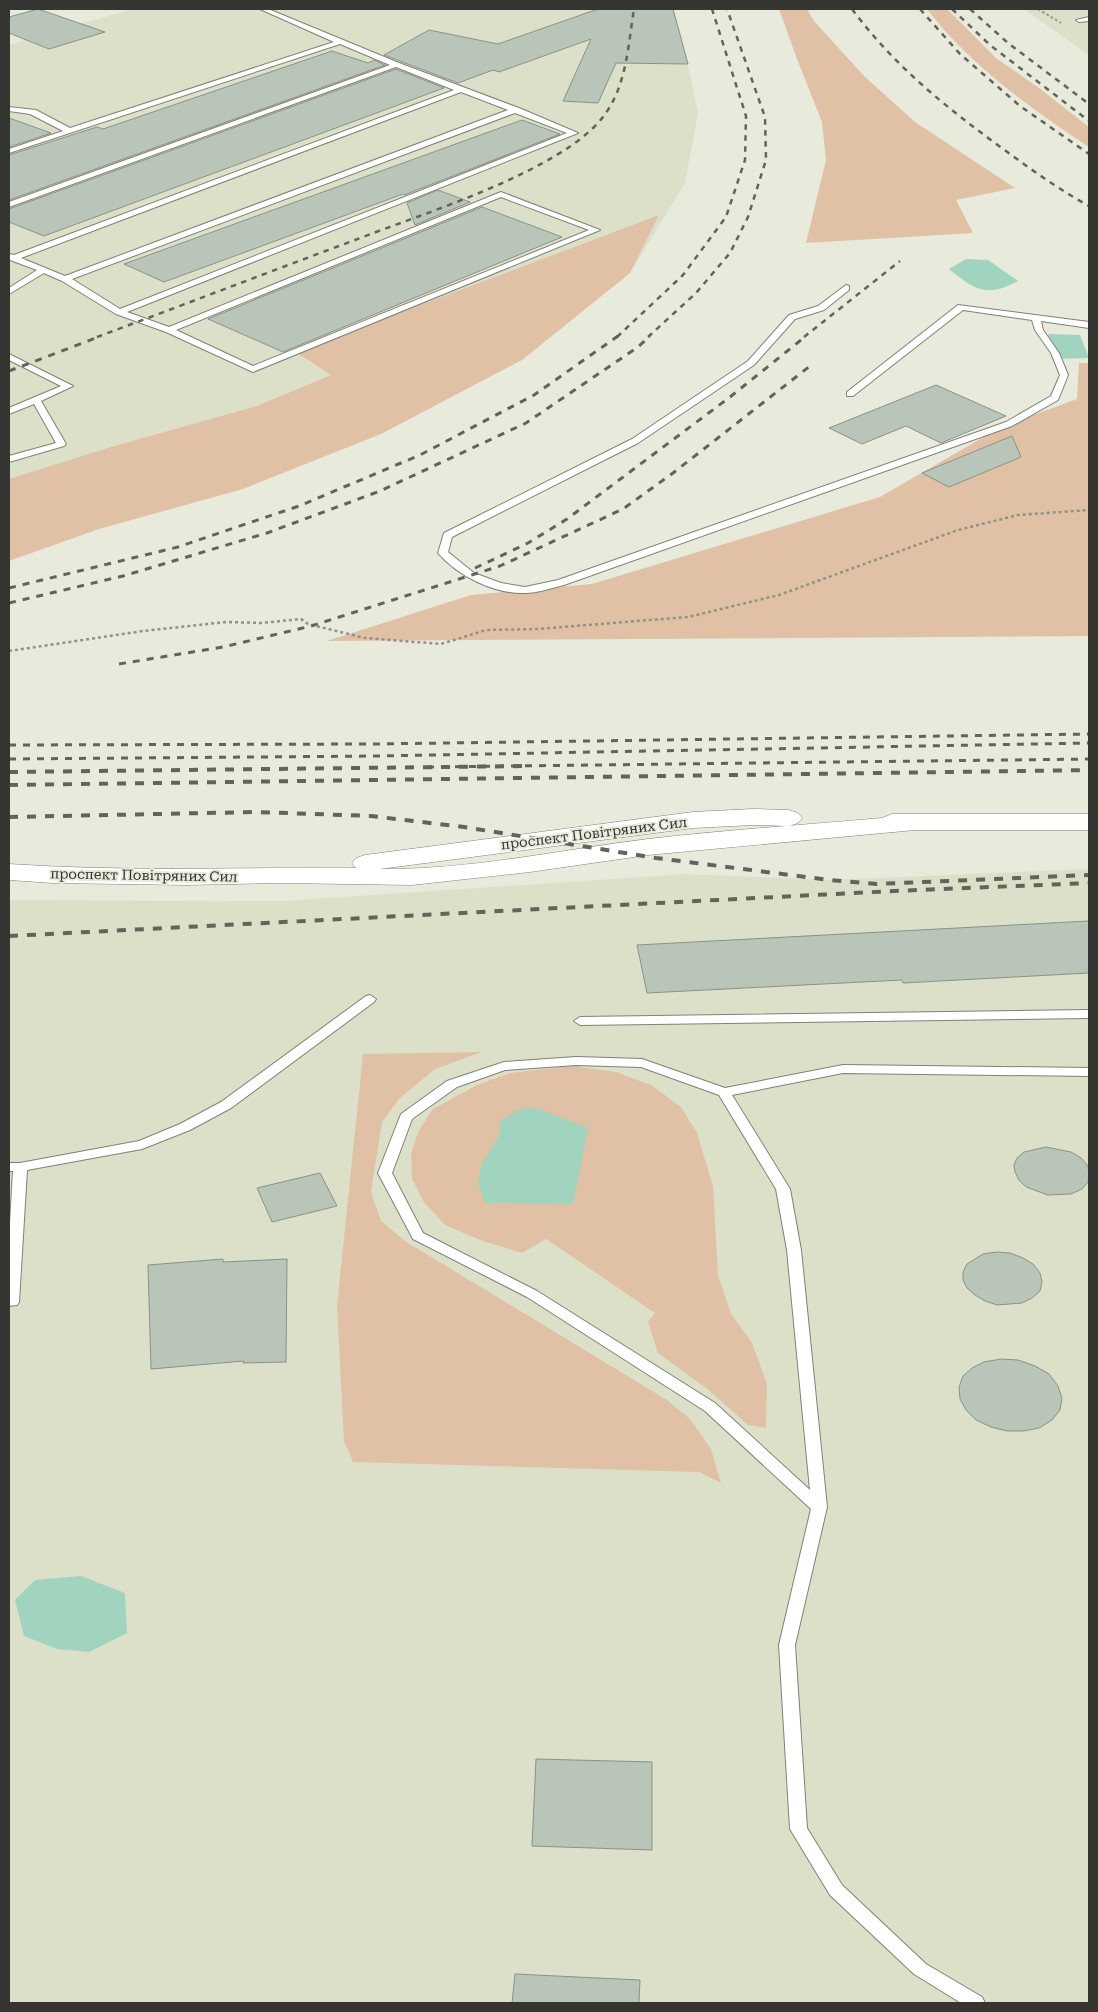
<svg xmlns="http://www.w3.org/2000/svg" width="1098" height="2012" font-family="'Roboto Serif',serif">
  <style>
    .built { fill: #dce0c9 }
    .green { fill: #e1c1a5 }
    .water { fill: #a0d4be }
    .building { fill: #bac5b9; stroke: #899287 }
    .lines { fill: none; stroke-linecap: round; stroke-linejoin: round }
    .lane-casing { stroke: #7f8274; stroke-width: 2 }
    .primary-casing { stroke: #7f8274; stroke-width: 1 }
    .path-far1 { stroke: #909288; stroke-width: 2; stroke-dasharray: 2.5 2.5; stroke-linecap: butt }
    .path { stroke: #909288; stroke-width: 2.5; stroke-dasharray: 3 3; stroke-linecap: butt }
    .lane { fill: #fff; fill-rule: evenodd }
    .primary { fill: #fff; fill-rule: evenodd }
    .rail-far2 { stroke: #62645c; stroke-width: 2.5; stroke-dasharray: 5.5 5.5; stroke-linecap: butt }
    .rail-far1 { stroke: #62645c; stroke-width: 3; stroke-dasharray: 7 7; stroke-linecap: butt }
    .rail { stroke: #62645c; stroke-width: 4; stroke-dasharray: 9 9; stroke-linecap: butt }
    .labels { text-anchor: middle; dominant-baseline: central; stroke-width: 4; stroke-linejoin: round; paint-order: stroke }
    .street-label { font-size: 14px; fill: #353631; stroke: #e8eadb }
  </style>
  <rect width="100%" height="100%" fill="#e8eadb"/>
  <!-- built -->
  <g class="built">
    <path d="M 132,9 L 673,9 L 681,33 L 698,113 L 685,183 L 630,273 L 522,360 L 9,521 L 9,45 Z"/>
    <path d="M 1024,9 L 1089,9 L 1089,55 Z"/>
    <path d="M 1089,869 L 1089,2003 L 9,2003 L 9,900 L 282,901 L 687,874 L 830,880 Z"/>
  </g>
  <!-- green -->
  <g class="green">
    <path d="M 779,9 L 807,9 L 814,21 L 864,76 L 915,122 L 1015,188 L 956,200 L 973,233 L 806,243 L 826,160 L 822,122 L 797,59 Z"/>
    <path d="M 927,9 L 947,9 L 996,58 L 1039,88 L 1089,127 L 1089,147 C 1030,108 970,65 927,9 Z"/>
    <path d="M 659,215 L 630,273 L 522,360 L 381,434 L 243,489 L 99,529 L 9,561 L 9,479 L 111,447 L 257,406 L 331,375 L 296,352 Z"/>
    <path d="M 1079,363 L 1089,363 L 1089,636 L 327,641 L 471,595 L 592,584 L 880,497 L 1001,427 L 1077,399 Z"/>
    <path d="M 482,1052 L 435,1069 L 399,1099 L 382,1122 L 371,1192 L 381,1221 L 405,1241 L 667,1400 L 690,1419 L 711,1449 L 721,1483 L 699,1472 L 353,1462 L 344,1441 L 337,1306 L 363,1054 Z"/>
    <path d="M 572,1066 L 616,1072 L 651,1085 L 681,1107 L 697,1133 L 713,1186 L 718,1275 L 731,1314 L 752,1343 L 767,1384 L 766,1428 L 748,1425 L 706,1388 L 658,1353 L 648,1322 L 655,1313 L 546,1239 L 522,1253 L 480,1240 L 445,1225 L 423,1201 L 412,1179 L 411,1153 L 419,1130 L 433,1109 L 477,1085 L 510,1073 Z"/>
  </g>
  <!-- water -->
  <g class="water">
    <path d="M 966,259 L 988,260 L 1018,281 C 986,298 975,290 949,269 Z"/>
    <path d="M 1048,334 L 1080,335 L 1089,358 L 1057,359 Z"/>
    <path d="M 534,1107 L 588,1128 L 573,1204 L 485,1203 L 478,1184 L 481,1166 L 500,1134 L 500,1121 L 518,1110 Z"/>
    <path d="M 81,1576 L 125,1593 L 127,1633 L 89,1652 L 57,1649 L 24,1636 L 15,1600 L 35,1580 Z"/>
  </g>
  <!-- building -->
  <g class="building">
    <path d="M 38,9 L 105,32 L 49,49 L 9,33 L 9,17 Z"/>
    <path d="M 598,9 L 673,9 L 688,64 L 616,63 L 598,103 L 563,101 L 591,39 L 499,72 L 493,70 L 458,83 L 384,55 L 429,30 L 498,44 Z"/>
    <path d="M 332,51 L 368,63 L 374,60 L 385,65 L 9,200 L 9,155 L 97,127 L 103,129 Z"/>
    <path d="M 396,69 L 444,88 L 44,236 L 9,222 L 9,209 Z"/>
    <path d="M 9,118 L 51,133 L 9,147 Z"/>
    <path d="M 522,120 L 560,134 L 404,195 L 403,194 L 164,282 L 124,264 Z"/>
    <path d="M 438,190 L 470,202 L 415,225 L 407,203 Z"/>
    <path d="M 482,207 L 562,237 L 283,352 L 208,319 Z"/>
    <path d="M 936,385 L 1006,416 L 941,443 L 906,426 L 862,444 L 829,428 Z"/>
    <path d="M 1012,436 L 1021,457 L 949,487 L 922,473 Z"/>
    <path d="M 1089,921 L 1089,973 L 903,983 L 902,980 L 647,993 L 637,945 Z"/>
    <path d="M 1046,1147 L 1071,1152 L 1081,1158 L 1088,1166 L 1089,1177 L 1088,1182 L 1082,1189 L 1071,1194 L 1048,1195 L 1026,1187 L 1019,1180 L 1015,1172 L 1014,1165 L 1017,1158 L 1024,1152 Z"/>
    <path d="M 320,1173 L 337,1206 L 272,1222 L 257,1188 Z"/>
    <path d="M 997,1252 L 1010,1253 L 1023,1258 L 1033,1264 L 1040,1273 L 1042,1282 L 1040,1291 L 1032,1298 L 1022,1303 L 997,1305 L 985,1301 L 975,1295 L 967,1288 L 963,1280 L 963,1272 L 967,1264 L 983,1254 Z"/>
    <path d="M 223,1259 L 223,1262 L 287,1259 L 286,1362 L 243,1363 L 244,1361 L 151,1369 L 148,1265 Z"/>
    <path d="M 1001,1359 L 1018,1360 L 1035,1366 L 1049,1374 L 1058,1386 L 1062,1398 L 1060,1410 L 1052,1420 L 1039,1428 L 1024,1431 L 1007,1431 L 991,1427 L 976,1420 L 966,1410 L 960,1399 L 959,1387 L 963,1376 L 972,1368 L 984,1362 Z"/>
    <path d="M 536,1759 L 652,1762 L 652,1850 L 532,1846 Z"/>
    <path d="M 515,1974 L 640,1980 L 639,2003 L 512,2003 Z"/>
  </g>
  <g class="lines">
    <defs>
      <g id="lane">
        <path d="M 260,9 L 268,9 L 399,63 L 519,108 L 578,133 L 127,312 L 169,327 L 501,192 L 600,230 L 253,372 L 166,332 L 116,314 L 62,281 L 44,273 L 9,294 L 9,288 L 37,270 L 10,260 L 9,254 L 14,255 L 454,90 L 396,67 L 9,207 L 9,202 L 390,65 L 340,44 L 9,153 L 9,149 L 63,131 L 30,114 L 9,111 L 9,107 L 36,110 L 70,128 L 334,42 ZM 461,92 L 508,110 L 65,276 L 21,258 ZM 515,113 L 567,133 L 120,309 L 72,279 ZM 501,197 L 589,230 L 253,366 L 176,330 Z"/>
        <path d="M 1089,17 L 1089,21 L 1079,22 L 1076,20 Z"/>
        <path d="M 846,285 L 849,286 L 849,290 L 824,310 L 795,319 L 754,365 L 638,443 L 452,537 L 448,552 L 474,573 L 501,583 L 525,587 L 558,580 L 1006,422 L 1051,396 L 1060,375 L 1051,353 L 1035,330 L 1032,320 L 963,310 L 853,396 L 847,396 L 847,392 L 958,305 L 1089,322 L 1089,328 L 1041,321 L 1043,330 L 1059,353 L 1068,375 L 1058,400 L 1012,426 L 564,585 C 552,588 537,593 525,593 C 494,594 458,576 438,553 L 444,533 L 632,439 L 748,361 L 789,315 L 818,306 Z"/>
        <path d="M 9,354 L 73,386 L 41,401 L 66,444 L 64,446 L 9,462 L 9,456 L 56,443 L 34,404 L 9,414 L 9,408 L 61,386 L 9,360 Z"/>
        <path d="M 370,995 L 376,999 L 374,1002 L 231,1108 L 190,1130 L 142,1149 L 27,1170 L 19,1302 L 17,1305 L 9,1306 L 9,1240 L 13,1171 L 9,1171 L 9,1163 L 20,1163 L 139,1141 L 180,1124 L 221,1102 L 366,996 Z"/>
        <path d="M 1089,1010 L 1089,1018 L 580,1025 L 574,1021 L 580,1017 Z"/>
        <path d="M 576,1057 L 642,1059 L 725,1088 L 843,1065 L 1089,1068 L 1089,1076 L 843,1073 L 732,1095 L 790,1189 L 801,1250 L 827,1507 L 795,1645 L 807,1828 L 842,1885 L 926,1964 L 982,1997 L 985,2003 L 961,2003 L 914,1974 L 830,1895 L 790,1829 L 779,1645 L 811,1509 L 705,1411 L 527,1297 L 413,1239 L 378,1173 L 401,1114 L 447,1081 L 504,1062 ZM 576,1065 L 641,1067 L 719,1095 L 776,1189 L 787,1250 L 810,1490 L 715,1403 L 537,1291 L 423,1233 L 392,1173 L 412,1119 L 457,1087 L 505,1070 Z"/>
      </g>
      <path id="primary" d="M 753,809 L 789,810 L 798,813 L 802,818 L 798,823 L 789,826 L 753,825 L 693,828 L 380,869 C 470,870 559,850 648,839 C 725,830 804,825 882,818 L 892,814 L 1089,814 L 1089,830 L 915,830 L 648,855 L 530,872 L 412,885 L 280,883 L 186,885 L 53,883 L 9,880 L 9,864 C 124,872 240,867 356,868 L 352,863 L 356,858 L 365,855 L 693,812 Z"/>
    </defs>
    <!-- lane casing -->
    <use href="#lane" class="lane-casing"/>
    <!-- primary casing -->
    <use href="#primary" class="primary-casing"/>
    <!-- path-far1 -->
    <path class="path-far1" d="M 1038,9 L 1061,23"/>
    <!-- path -->
    <path class="path" d="M 9,651 L 143,631 L 226,622 L 261,623 L 301,619 L 308,624 L 365,638 L 441,644 L 486,630 L 537,629 L 688,617 L 779,595 L 958,530 L 1018,515 L 1089,510"/>
    <!-- lane -->
    <use href="#lane" class="lane"/>
    <!-- primary -->
    <use href="#primary" class="primary"/>
    <!-- rail-far2 -->
    <g class="rail-far2">
      <path d="M 852,9 C 895,67 948,109 1006,151 C 1033,171 1060,190 1089,206"/>
      <path d="M 920,9 L 960,54 L 1020,106 L 1089,154"/>
      <path d="M 952,9 L 990,45 L 1089,121"/>
      <path d="M 970,9 L 1008,43 L 1089,104"/>
      <path d="M 97,337 C 183,305 269,272 355,240 C 421,214 560,172 603,117 C 627,86 628,45 634,9"/>
      <path d="M 617,337 L 683,275 L 726,217 L 745,160 L 746,116 L 712,9"/>
      <path d="M 648,337 L 696,293 L 730,253 L 748,217 L 766,160 L 765,117 L 727,9"/>
      <path d="M 804,337 L 900,261"/>
    </g>
    <!-- rail-far1 -->
    <g class="rail-far1">
      <path d="M 9,371 L 101,336"/>
      <path d="M 475,568 L 528,543 L 567,519 L 730,397 L 806,336"/>
      <path d="M 9,588 L 178,547 L 299,506 L 420,455 L 534,395 L 618,336"/>
      <path d="M 9,603 L 123,576 L 267,533 L 380,491 L 526,423 L 638,347 L 650,336"/>
      <path d="M 119,664 L 223,647 L 311,626 L 500,566 L 623,509 L 673,473 L 810,366"/>
      <path d="M 9,745 L 374,744 L 1089,734"/>
      <path d="M 9,759 L 377,756 L 1089,743"/>
      <path d="M 427,767 L 1089,759"/>
    </g>
    <!-- rail -->
    <g class="rail">
      <path d="M 9,772 L 530,766"/>
      <path d="M 9,785 L 1089,770"/>
      <path d="M 9,817 L 256,812 L 371,816 L 464,827 L 656,858 L 830,880 L 877,884 L 1089,875"/>
      <path d="M 9,936 L 894,891 L 1089,883"/>
    </g>
  </g>
  <g class="labels">
    <!-- street labels -->
    <g class="street-label">
      <text transform="translate(594 833) rotate(-7)">проспект Повітряних Сил</text>
      <text transform="translate(144 875) rotate(1)">проспект Повітряних Сил</text>
    </g>
  </g>
  <!-- border -->
  <rect width="1098" height="2012" fill="none" stroke="#353631" stroke-width="20"/>
</svg>
